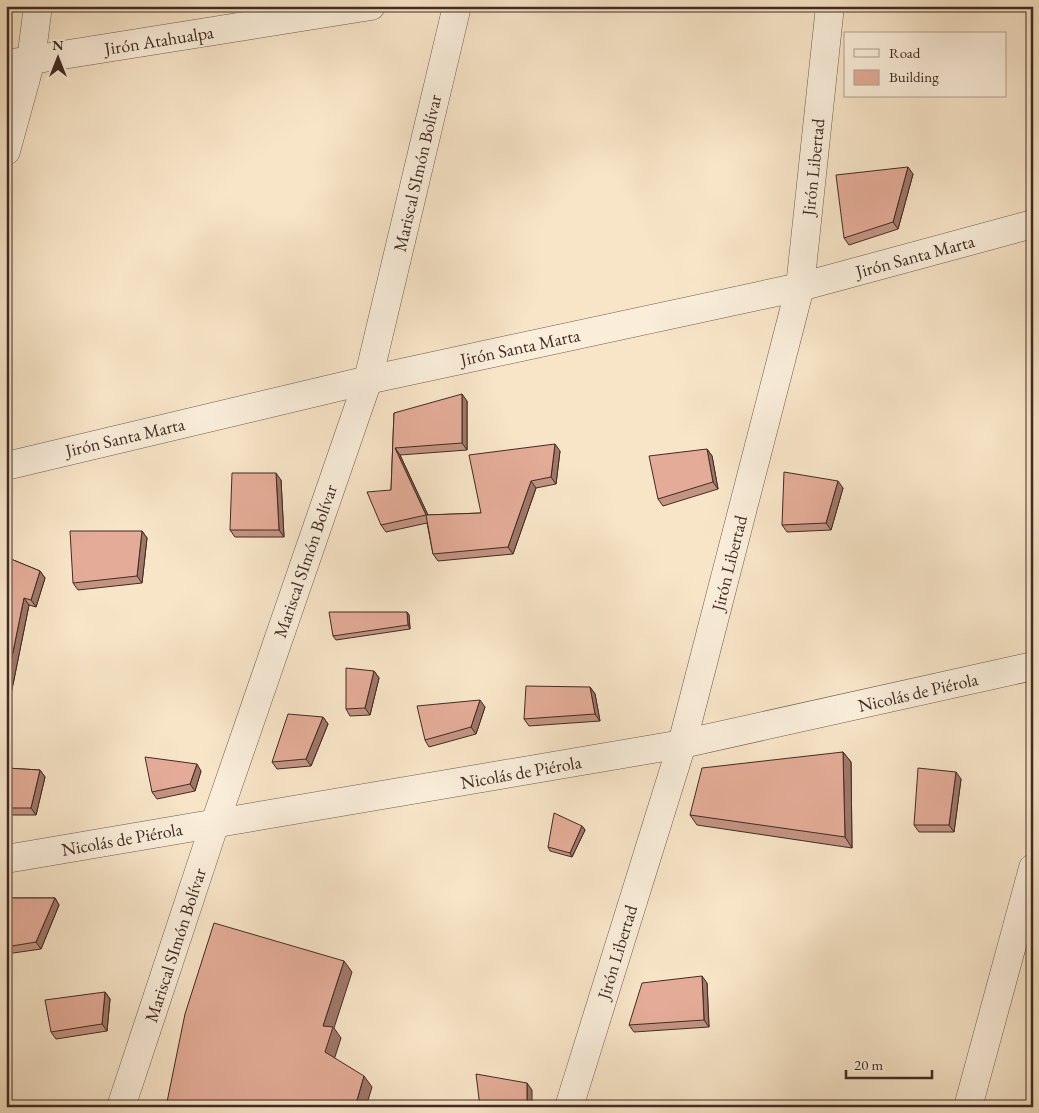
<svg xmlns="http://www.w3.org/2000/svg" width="1039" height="1113" font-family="'EB Garamond',serif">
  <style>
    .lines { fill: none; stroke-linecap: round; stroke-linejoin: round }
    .minor-casing { stroke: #6e5a4c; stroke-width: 29 }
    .minor { stroke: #faeedb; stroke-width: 28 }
    .wall { fill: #c49483; stroke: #402b23 }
    .shaded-wall { fill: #a0786a; stroke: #402b23 }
    .building { fill: #e4ac98; stroke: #402b23 }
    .labels { text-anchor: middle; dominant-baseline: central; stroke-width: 4; stroke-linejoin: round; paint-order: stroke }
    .street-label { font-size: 18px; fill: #402b23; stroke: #faeedb }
  </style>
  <rect width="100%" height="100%" fill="#f8e5c8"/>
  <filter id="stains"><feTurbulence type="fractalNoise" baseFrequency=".004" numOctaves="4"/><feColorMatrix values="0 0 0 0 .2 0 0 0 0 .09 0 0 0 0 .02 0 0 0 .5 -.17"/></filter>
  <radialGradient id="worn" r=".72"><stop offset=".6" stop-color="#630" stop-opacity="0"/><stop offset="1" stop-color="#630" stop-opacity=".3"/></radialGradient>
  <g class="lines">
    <defs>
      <g id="minor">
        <path d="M 6,64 L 371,6"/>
        <path d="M 6,151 L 31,60 L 38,6"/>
        <path d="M 6,466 L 368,380 L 800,287 L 1033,224"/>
        <path d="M 6,859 L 682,744 L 1033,666"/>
        <path d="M 121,1107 L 215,823 L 368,380 L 457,6"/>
        <path d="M 569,1107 L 682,744 L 800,287 L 830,6"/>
        <path d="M 968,1107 L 1033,868"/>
      </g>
    </defs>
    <!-- minor casing -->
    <use href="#minor" class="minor-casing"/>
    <!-- minor -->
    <use href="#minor" class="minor"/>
  </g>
  <!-- wall -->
  <g class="wall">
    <path d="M 913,174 L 898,229 L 849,245 L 844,238 Z"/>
    <path d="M 467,401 L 467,450 L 400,455 L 428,515 L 481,513 L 560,451 L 556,484 L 536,488 L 513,554 L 438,561 L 433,554 L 427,523 L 386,532 L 381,525 L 391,490 L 394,413 Z"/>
    <path d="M 707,449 L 712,456 L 718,489 L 663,506 L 658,499 Z"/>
    <path d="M 281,480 L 284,537 L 235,537 L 230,530 Z"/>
    <path d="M 843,488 L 831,530 L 787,532 L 782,525 Z"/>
    <path d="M 142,531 L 147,538 L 142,583 L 78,590 L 73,583 Z"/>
    <path d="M 6,557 L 40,571 L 45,578 L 36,607 L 29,605 L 8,709 L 6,708 Z"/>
    <path d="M 407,612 L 409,615 L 410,629 L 336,640 L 333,636 Z"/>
    <path d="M 374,671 L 379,678 L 370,715 L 350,716 L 346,709 Z"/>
    <path d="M 590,687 L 595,694 L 600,721 L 529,726 L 524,719 Z"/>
    <path d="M 485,707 L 476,734 L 429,747 L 425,740 Z"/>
    <path d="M 323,717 L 328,724 L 311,766 L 277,769 L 272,762 Z"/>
    <path d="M 843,752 L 851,762 L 852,848 L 697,825 L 690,815 Z"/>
    <path d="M 6,768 L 40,770 L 45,777 L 36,815 L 6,815 Z"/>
    <path d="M 201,771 L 195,791 L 157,799 L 152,792 Z"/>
    <path d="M 961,779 L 954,832 L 919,832 L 914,825 Z"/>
    <path d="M 582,826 L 585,830 L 572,857 L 550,851 L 548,847 Z"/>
    <path d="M 6,898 L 55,898 L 59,905 L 41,949 L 6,954 Z"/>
    <path d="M 707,983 L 709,1027 L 634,1032 L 629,1025 Z"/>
    <path d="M 105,992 L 110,999 L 107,1031 L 56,1039 L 51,1032 Z"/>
  </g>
  <!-- shaded-wall -->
  <g class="shaded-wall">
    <path d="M 908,167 L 913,174 L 898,229 L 893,222 Z"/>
    <path d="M 462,394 L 467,401 L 467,450 L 462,443 Z"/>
    <path d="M 555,444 L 560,451 L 556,484 L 551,477 Z"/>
    <path d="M 395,448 L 400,455 L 431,522 L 426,515 Z"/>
    <path d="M 707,449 L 712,456 L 718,489 L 713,482 Z"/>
    <path d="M 276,473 L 281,480 L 284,537 L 279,530 Z"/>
    <path d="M 531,481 L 536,488 L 513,554 L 508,547 Z"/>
    <path d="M 838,481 L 843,488 L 831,530 L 826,523 Z"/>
    <path d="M 142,531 L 147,538 L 142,583 L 137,576 Z"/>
    <path d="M 40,571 L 45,578 L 36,607 L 31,600 Z"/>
    <path d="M 24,598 L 29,605 L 8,709 L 6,706 L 6,686 Z"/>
    <path d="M 407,612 L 409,615 L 410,629 L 408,625 Z"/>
    <path d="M 374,671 L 379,678 L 370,715 L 365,708 Z"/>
    <path d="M 590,687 L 595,694 L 600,721 L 595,714 Z"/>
    <path d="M 480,700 L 485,707 L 476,734 L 471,727 Z"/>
    <path d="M 323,717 L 328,724 L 311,766 L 306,759 Z"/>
    <path d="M 843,752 L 851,762 L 852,848 L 845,837 Z"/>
    <path d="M 197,764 L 201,771 L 195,791 L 190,784 Z"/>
    <path d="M 40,770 L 45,777 L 36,815 L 31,808 Z"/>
    <path d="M 956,772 L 961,779 L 954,832 L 949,825 Z"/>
    <path d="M 582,826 L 585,830 L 572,857 L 570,853 Z"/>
    <path d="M 55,898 L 59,905 L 41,949 L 36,942 Z"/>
    <path d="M 344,961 L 352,972 L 334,1028 L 341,1038 L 333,1063 L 325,1052 L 323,1026 Z"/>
    <path d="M 702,976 L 707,983 L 709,1027 L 704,1020 Z"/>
    <path d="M 105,992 L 110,999 L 107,1031 L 102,1024 Z"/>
    <path d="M 364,1076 L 372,1087 L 366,1107 L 355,1107 Z"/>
    <path d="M 527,1083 L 532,1090 L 532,1107 L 527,1107 Z"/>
  </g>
  <!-- building -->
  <g class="building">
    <path d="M 908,167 L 893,222 L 844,238 L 836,175 Z"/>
    <path d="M 462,394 L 462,443 L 395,448 L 426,515 L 381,525 L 367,492 L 391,490 L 394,413 Z"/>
    <path d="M 555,444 L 551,477 L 531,481 L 508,547 L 433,554 L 426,515 L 481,513 L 469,455 Z"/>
    <path d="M 707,449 L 713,482 L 658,499 L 649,456 Z"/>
    <path d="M 784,472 L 838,481 L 826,523 L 782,525 Z"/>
    <path d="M 232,473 L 276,473 L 279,530 L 230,530 Z"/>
    <path d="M 70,531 L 142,531 L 137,576 L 73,583 Z"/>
    <path d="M 6,557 L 40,571 L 31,600 L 24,598 L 6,686 Z"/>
    <path d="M 329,612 L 407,612 L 408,625 L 333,636 Z"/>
    <path d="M 346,668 L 374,671 L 365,708 L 346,709 Z"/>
    <path d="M 526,686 L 590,687 L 595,714 L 524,719 Z"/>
    <path d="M 480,700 L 471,727 L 425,740 L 417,706 Z"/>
    <path d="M 288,714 L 323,717 L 306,759 L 272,762 Z"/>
    <path d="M 843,752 L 845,837 L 690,815 L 702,768 Z"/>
    <path d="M 145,757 L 197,764 L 190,784 L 152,792 Z"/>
    <path d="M 6,768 L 40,770 L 31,808 L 6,808 Z"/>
    <path d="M 918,768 L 956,772 L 949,825 L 914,825 Z"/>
    <path d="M 554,813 L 582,826 L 570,853 L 548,847 Z"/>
    <path d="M 6,898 L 55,898 L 36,942 L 6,947 Z"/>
    <path d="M 214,923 L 344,961 L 323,1026 L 333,1027 L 325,1052 L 364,1076 L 355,1107 L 166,1107 L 185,1014 Z"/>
    <path d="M 702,976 L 704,1020 L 629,1025 L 642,983 Z"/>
    <path d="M 105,992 L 102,1024 L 51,1032 L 45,1000 Z"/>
    <path d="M 476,1074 L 527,1083 L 527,1107 L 480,1107 Z"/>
  </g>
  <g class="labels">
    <!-- street labels -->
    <g class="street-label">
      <text transform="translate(159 40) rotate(-9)">Jirón Atahualpa</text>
      <text transform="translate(813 167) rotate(-84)">Jirón Libertad</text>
      <text transform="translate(417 173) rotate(-77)">Mariscal SImón Bolívar</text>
      <text transform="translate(915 256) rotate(-15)">Jirón Santa Marta</text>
      <text transform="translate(520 347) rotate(-12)">Jirón Santa Marta</text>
      <text transform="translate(125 437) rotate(-13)">Jirón Santa Marta</text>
      <text transform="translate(305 561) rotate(-71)">Mariscal SImón Bolívar</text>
      <text transform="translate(729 563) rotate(-76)">Jirón Libertad</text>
      <text transform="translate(918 692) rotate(-13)">Nicolás de Piérola</text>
      <text transform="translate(521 772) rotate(-10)">Nicolás de Piérola</text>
      <text transform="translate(122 839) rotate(-10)">Nicolás de Piérola</text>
      <text transform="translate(175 945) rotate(-72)">Mariscal SImón Bolívar</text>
      <text transform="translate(617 952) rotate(-73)">Jirón Libertad</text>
    </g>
  </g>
  <!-- margin -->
  <rect width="1039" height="1113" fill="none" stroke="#f8e5c8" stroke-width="25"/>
  <rect x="8" y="8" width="1024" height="1098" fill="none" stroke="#402b23" stroke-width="2.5"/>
  <rect x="12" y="12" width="1014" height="1088" fill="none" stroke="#402b23"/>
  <!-- legend -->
  <rect x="844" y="32" width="162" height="65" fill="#faeedb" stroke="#b0a091"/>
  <rect x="854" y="49" width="25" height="8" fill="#faeedb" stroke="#b0a091"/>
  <text x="889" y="58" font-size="15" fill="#402b23">Road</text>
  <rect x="854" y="70" width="25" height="15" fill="#e4ac98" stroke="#b0a091"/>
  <text x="889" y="82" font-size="15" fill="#402b23">Building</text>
  <!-- north arrow -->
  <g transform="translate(58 58)" stroke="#faeedb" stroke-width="4" paint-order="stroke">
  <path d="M0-4L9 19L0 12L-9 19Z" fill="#402b23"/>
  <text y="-8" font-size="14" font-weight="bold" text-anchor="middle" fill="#402b23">N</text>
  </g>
  <!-- scale -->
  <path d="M846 1070v8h86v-8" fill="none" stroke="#402b23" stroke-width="2.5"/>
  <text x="854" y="1070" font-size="15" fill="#402b23" stroke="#faeedb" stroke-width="4" paint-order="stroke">20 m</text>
  <rect width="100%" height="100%" filter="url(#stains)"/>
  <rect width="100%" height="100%" fill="url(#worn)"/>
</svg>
